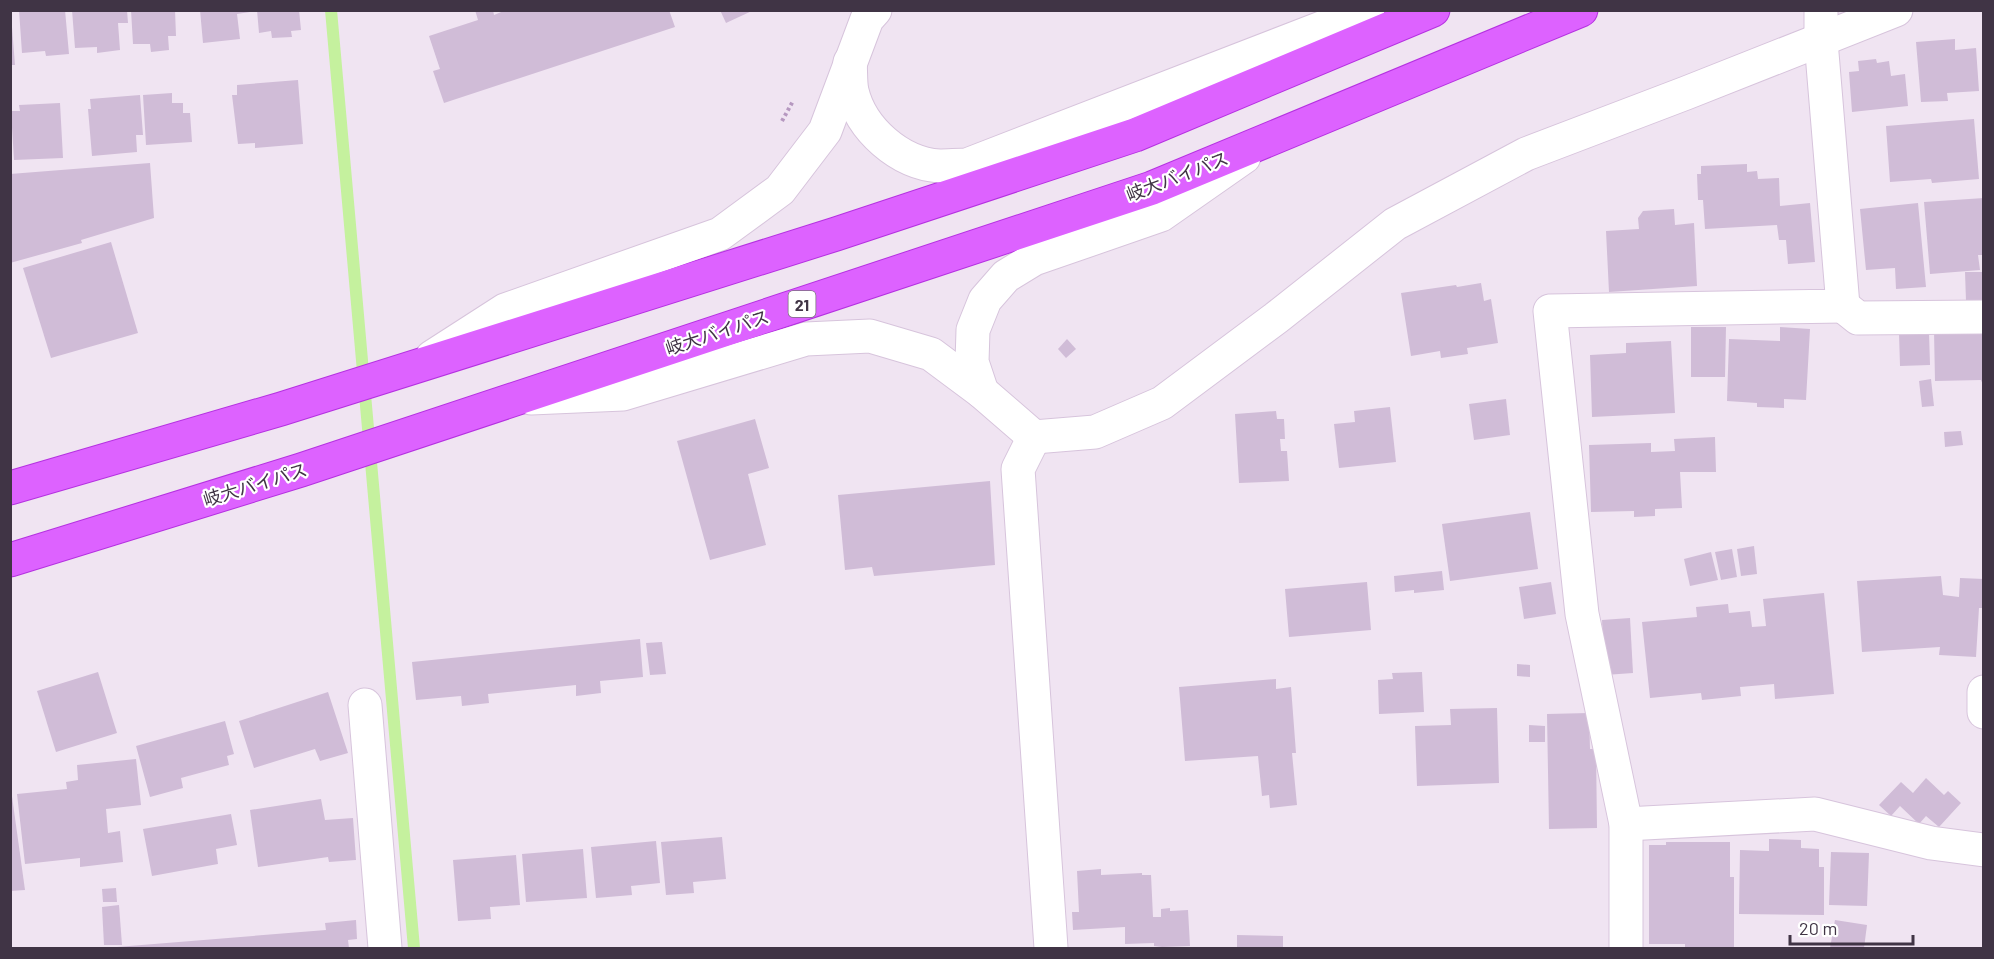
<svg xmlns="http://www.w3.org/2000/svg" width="1994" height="959" font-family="Barlow,'Noto Sans JP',sans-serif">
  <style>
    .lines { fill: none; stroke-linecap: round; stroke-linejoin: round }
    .stream { stroke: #c5f19e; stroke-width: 12 }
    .building { fill: #d0bcd7 }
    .minor-casing { stroke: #d7c4dc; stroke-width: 35 }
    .highway-casing { stroke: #b431e0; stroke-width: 35 }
    .path { stroke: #b698c0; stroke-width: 4; stroke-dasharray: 3 3; stroke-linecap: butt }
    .minor { stroke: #fff; stroke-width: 33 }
    .highway { stroke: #dd62ff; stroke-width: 33 }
    .labels { text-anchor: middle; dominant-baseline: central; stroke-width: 4.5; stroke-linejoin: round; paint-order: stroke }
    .shield { fill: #fff; stroke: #79717d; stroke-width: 1.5 }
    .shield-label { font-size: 16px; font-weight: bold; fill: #403445 }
    .street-label { font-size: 18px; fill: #403445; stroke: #fff }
  </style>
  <rect width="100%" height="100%" fill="#f0e4f2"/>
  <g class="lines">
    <!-- stream -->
    <path class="stream" d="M 331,10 L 414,948"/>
  </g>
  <!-- building -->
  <g class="building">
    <path d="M 19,10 L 65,10 L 69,54 L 46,56 L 45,51 L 22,53 Z"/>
    <path d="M 72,10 L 127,10 L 128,23 L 118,23 L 120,50 L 97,53 L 97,47 L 75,48 Z"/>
    <path d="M 131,10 L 175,10 L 176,36 L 168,36 L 169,50 L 151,52 L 150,44 L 133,44 Z"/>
    <path d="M 200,10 L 250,10 L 250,12 L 237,14 L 240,39 L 203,43 Z"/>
    <path d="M 257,10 L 299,10 L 301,30 L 291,31 L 292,37 L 272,38 L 271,31 L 259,33 Z"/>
    <path d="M 475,10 L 493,10 L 494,15 L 506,10 L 669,10 L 675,27 L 444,103 L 433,71 L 440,69 L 429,36 L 478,20 Z"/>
    <path d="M 720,10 L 754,10 L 726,23 Z"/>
    <path d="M 10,27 L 12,27 L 15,65 L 10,65 Z"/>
    <path d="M 1955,39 L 1955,50 L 1976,48 L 1979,91 L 1947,93 L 1948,101 L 1921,102 L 1916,42 Z"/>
    <path d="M 1876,59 L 1877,63 L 1889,61 L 1891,76 L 1905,74 L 1908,106 L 1852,112 L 1849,72 L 1859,71 L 1858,61 Z"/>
    <path d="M 298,80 L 303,144 L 255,148 L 255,143 L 238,144 L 232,95 L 237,95 L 237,85 Z"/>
    <path d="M 172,93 L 172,103 L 183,103 L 183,113 L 190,113 L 192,142 L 146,145 L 143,95 Z"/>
    <path d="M 140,95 L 143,135 L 136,135 L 137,152 L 92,156 L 88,109 L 91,109 L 90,99 Z"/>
    <path d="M 60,103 L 63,158 L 14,160 L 11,111 L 20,111 L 19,105 Z"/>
    <path d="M 1974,119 L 1979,179 L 1932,183 L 1931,179 L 1890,182 L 1886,126 Z"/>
    <path d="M 150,163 L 154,218 L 81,240 L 82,243 L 10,263 L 10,174 Z"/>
    <path d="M 1747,164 L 1747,172 L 1757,171 L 1758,179 L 1779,178 L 1780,206 L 1810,203 L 1815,262 L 1788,264 L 1786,240 L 1779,240 L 1777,225 L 1705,229 L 1703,200 L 1698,200 L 1697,174 L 1701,174 L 1701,166 Z"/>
    <path d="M 1984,198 L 1984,255 L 1978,255 L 1980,270 L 1930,274 L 1924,202 Z"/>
    <path d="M 1918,203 L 1926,287 L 1896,289 L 1895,268 L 1866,270 L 1860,209 Z"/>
    <path d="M 1674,209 L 1675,225 L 1694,223 L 1697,286 L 1609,292 L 1606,231 L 1639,229 L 1638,218 L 1643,211 Z"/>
    <path d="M 111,242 L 138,333 L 51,358 L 23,268 Z"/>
    <path d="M 1965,272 L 1984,272 L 1984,300 L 1966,301 Z"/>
    <path d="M 1481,283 L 1484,301 L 1491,299 L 1498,343 L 1467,348 L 1468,354 L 1441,358 L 1440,351 L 1411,356 L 1401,293 L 1456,285 L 1457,287 Z"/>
    <path d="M 1691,327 L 1726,327 L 1725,377 L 1691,377 Z"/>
    <path d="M 1780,327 L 1810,329 L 1806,400 L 1784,399 L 1784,408 L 1757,407 L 1757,403 L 1727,401 L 1729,339 L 1780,341 Z"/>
    <path d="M 1934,331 L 1984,331 L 1984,387 L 1981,380 L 1935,381 Z"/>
    <path d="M 1929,332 L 1930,365 L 1900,366 L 1899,333 Z"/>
    <path d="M 1067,339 L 1076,349 L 1066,358 L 1058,349 Z"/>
    <path d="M 1671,341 L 1675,413 L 1592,417 L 1590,355 L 1626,353 L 1626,343 Z"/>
    <path d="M 1931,379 L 1934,406 L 1922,407 L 1919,381 Z"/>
    <path d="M 1506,399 L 1510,435 L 1474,440 L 1469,404 Z"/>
    <path d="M 1390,407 L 1396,462 L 1339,468 L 1334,424 L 1355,422 L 1354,411 Z"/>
    <path d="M 1276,411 L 1277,419 L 1284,419 L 1285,439 L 1280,439 L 1281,451 L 1287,451 L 1289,481 L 1239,483 L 1235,414 Z"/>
    <path d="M 755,419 L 769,468 L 748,474 L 766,545 L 710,560 L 677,441 Z"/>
    <path d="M 1961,431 L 1963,445 L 1945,447 L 1944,432 Z"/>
    <path d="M 1715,437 L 1716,472 L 1680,472 L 1682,508 L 1655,509 L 1655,516 L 1634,517 L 1634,511 L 1591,512 L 1589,445 L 1651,443 L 1651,452 L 1675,451 L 1674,439 Z"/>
    <path d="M 990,481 L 995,565 L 874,576 L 872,567 L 845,570 L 838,495 Z"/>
    <path d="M 1530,512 L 1538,569 L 1450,581 L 1442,524 Z"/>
    <path d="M 1754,546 L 1757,574 L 1741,576 L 1737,549 Z"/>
    <path d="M 1732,549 L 1737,577 L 1721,580 L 1715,552 Z"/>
    <path d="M 1711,552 L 1718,580 L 1690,586 L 1684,559 Z"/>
    <path d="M 1442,571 L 1444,590 L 1414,593 L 1414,590 L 1395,592 L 1394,576 Z"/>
    <path d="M 1941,576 L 1943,595 L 1959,597 L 1960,578 L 1984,579 L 1984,608 L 1979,608 L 1976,657 L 1939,655 L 1940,647 L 1862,652 L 1857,581 Z"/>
    <path d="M 1367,582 L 1371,630 L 1289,637 L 1285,589 Z"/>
    <path d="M 1551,582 L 1556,614 L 1524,619 L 1519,587 Z"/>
    <path d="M 1824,593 L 1834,694 L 1775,699 L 1774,684 L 1740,687 L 1741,696 L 1702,700 L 1701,693 L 1650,698 L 1642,622 L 1697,617 L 1696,607 L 1728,604 L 1729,613 L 1750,611 L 1752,627 L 1766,626 L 1763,599 Z"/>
    <path d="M 1630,618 L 1633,673 L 1605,675 L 1602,620 Z"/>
    <path d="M 640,639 L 643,677 L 600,681 L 601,693 L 576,696 L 576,685 L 488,694 L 489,703 L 462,706 L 461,696 L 416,700 L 412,662 Z"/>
    <path d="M 662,642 L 666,674 L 650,675 L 646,643 Z"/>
    <path d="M 1517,664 L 1530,665 L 1530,677 L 1517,676 Z"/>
    <path d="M 98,672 L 117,733 L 56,752 L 37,691 Z"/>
    <path d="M 1422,672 L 1424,712 L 1379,714 L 1378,680 L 1393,679 L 1392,673 Z"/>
    <path d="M 1276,679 L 1276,689 L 1291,687 L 1296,753 L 1292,753 L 1297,805 L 1270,808 L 1269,795 L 1262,796 L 1258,756 L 1185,761 L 1179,687 Z"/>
    <path d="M 328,692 L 348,753 L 320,761 L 315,749 L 254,768 L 239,721 Z"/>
    <path d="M 1497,708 L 1499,783 L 1417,786 L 1415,726 L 1451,725 L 1450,709 Z"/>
    <path d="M 1589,713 L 1590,749 L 1596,749 L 1597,828 L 1549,829 L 1547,714 Z"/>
    <path d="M 225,721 L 234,754 L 227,756 L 229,765 L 181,778 L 183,788 L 150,797 L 136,746 Z"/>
    <path d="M 1529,725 L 1545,726 L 1545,742 L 1529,742 Z"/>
    <path d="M 136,759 L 141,805 L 106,809 L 108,833 L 120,831 L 123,862 L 80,867 L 80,858 L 25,864 L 17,794 L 67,789 L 66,782 L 78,780 L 77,765 Z"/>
    <path d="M 1926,778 L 1944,795 L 1948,791 L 1961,803 L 1939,827 L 1926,816 L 1919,824 L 1900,806 L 1891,816 L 1879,805 L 1901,782 L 1913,793 Z"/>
    <path d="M 10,782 L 25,890 L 10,891 Z"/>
    <path d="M 321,799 L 325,820 L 353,818 L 356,860 L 329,862 L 328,857 L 258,867 L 250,810 Z"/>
    <path d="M 231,814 L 237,845 L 216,849 L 218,864 L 152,876 L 143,829 Z"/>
    <path d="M 722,837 L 726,879 L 693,882 L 694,893 L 666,895 L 661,842 Z"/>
    <path d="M 1769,839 L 1801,840 L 1801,848 L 1819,849 L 1819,867 L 1824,867 L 1824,915 L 1739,914 L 1740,850 L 1769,851 Z"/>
    <path d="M 656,841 L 660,883 L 631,886 L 632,895 L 596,898 L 591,847 Z"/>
    <path d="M 1666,842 L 1730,842 L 1730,877 L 1734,877 L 1734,947 L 1685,948 L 1685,944 L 1649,944 L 1649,845 L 1666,845 Z"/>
    <path d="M 583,849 L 587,898 L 526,902 L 522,854 Z"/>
    <path d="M 1831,852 L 1869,853 L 1867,906 L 1829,905 Z"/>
    <path d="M 516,855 L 520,905 L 490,907 L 491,919 L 458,921 L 453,860 Z"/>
    <path d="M 1101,869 L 1101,875 L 1142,873 L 1142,875 L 1151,875 L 1153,917 L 1161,917 L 1161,909 L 1170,908 L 1170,911 L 1188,910 L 1190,946 L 1162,947 L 1154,946 L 1154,943 L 1125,944 L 1125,927 L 1073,930 L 1072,912 L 1079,912 L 1077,871 Z"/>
    <path d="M 116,888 L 117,902 L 103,902 L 102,889 Z"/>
    <path d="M 119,905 L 122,945 L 104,945 L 102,907 Z"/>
    <path d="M 356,920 L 357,939 L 348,940 L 349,948 L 118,948 L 117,947 L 326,930 L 325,923 Z"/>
    <path d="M 1835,920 L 1867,925 L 1864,948 L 1830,948 Z"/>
    <path d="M 1237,935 L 1283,936 L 1283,948 L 1237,948 Z"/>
  </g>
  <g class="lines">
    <defs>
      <g id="minor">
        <path d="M 850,62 C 851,71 850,82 852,91 C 861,129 899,163 939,166 C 948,166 958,165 967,165 L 1368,10"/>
        <path d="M 1843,306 L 1858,318 L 1984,317"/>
        <path d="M 432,357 L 505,310 L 720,234 L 780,190 L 825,131 L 867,19 L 875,10"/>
        <path d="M 982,392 L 972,362 L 973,330 L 985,300 L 1006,276 L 1034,259 L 1161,215 L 1244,157"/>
        <path d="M 531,398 L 623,394 L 806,339 L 870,336 L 931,354 L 982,392 L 1034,437 L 1095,432 L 1162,403 L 1276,318 L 1395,224 L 1526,154 L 1686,93 L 1896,10"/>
        <path d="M 1034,437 L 1018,469 L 1051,948"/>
        <path d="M 1984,692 L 1984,712"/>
        <path d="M 365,705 L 385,948"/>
        <path d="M 1626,824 L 1815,814 L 1931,843 L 1984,850"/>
        <path d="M 1626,948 L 1626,824 L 1582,614 L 1550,311 L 1843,306 L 1821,41 L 1821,10"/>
      </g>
      <g id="highway">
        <path d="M 10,488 L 281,409 L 836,234 L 1135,135 L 1433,10"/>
        <path d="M 10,560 L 301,470 L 1152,188 L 1581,10"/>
      </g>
    </defs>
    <!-- minor casing -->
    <use href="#minor" class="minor-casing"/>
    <!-- highway casing -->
    <use href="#highway" class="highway-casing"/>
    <!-- path -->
    <path class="path" d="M 782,121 L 793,101"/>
    <!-- minor -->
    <use href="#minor" class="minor"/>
    <!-- highway -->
    <use href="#highway" class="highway"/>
  </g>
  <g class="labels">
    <!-- shield labels -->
    <rect class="shield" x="788.5" y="291" width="27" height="26" rx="4.5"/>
    <g class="shield-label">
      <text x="802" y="304">21</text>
    </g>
    <!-- street labels -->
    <g class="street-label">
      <text transform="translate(1177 176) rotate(-21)">岐大バイパス</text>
      <text transform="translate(717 332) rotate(-18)">岐大バイパス</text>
      <text transform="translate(255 484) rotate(-17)">岐大バイパス</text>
    </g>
  </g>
  <!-- border -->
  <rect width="1994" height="959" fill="none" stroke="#403445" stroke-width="24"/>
  <!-- scale -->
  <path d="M1790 935v9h123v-9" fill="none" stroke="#403445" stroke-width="3"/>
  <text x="1799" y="935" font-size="18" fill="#403445" stroke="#ffffff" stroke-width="4.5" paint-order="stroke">20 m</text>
</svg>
